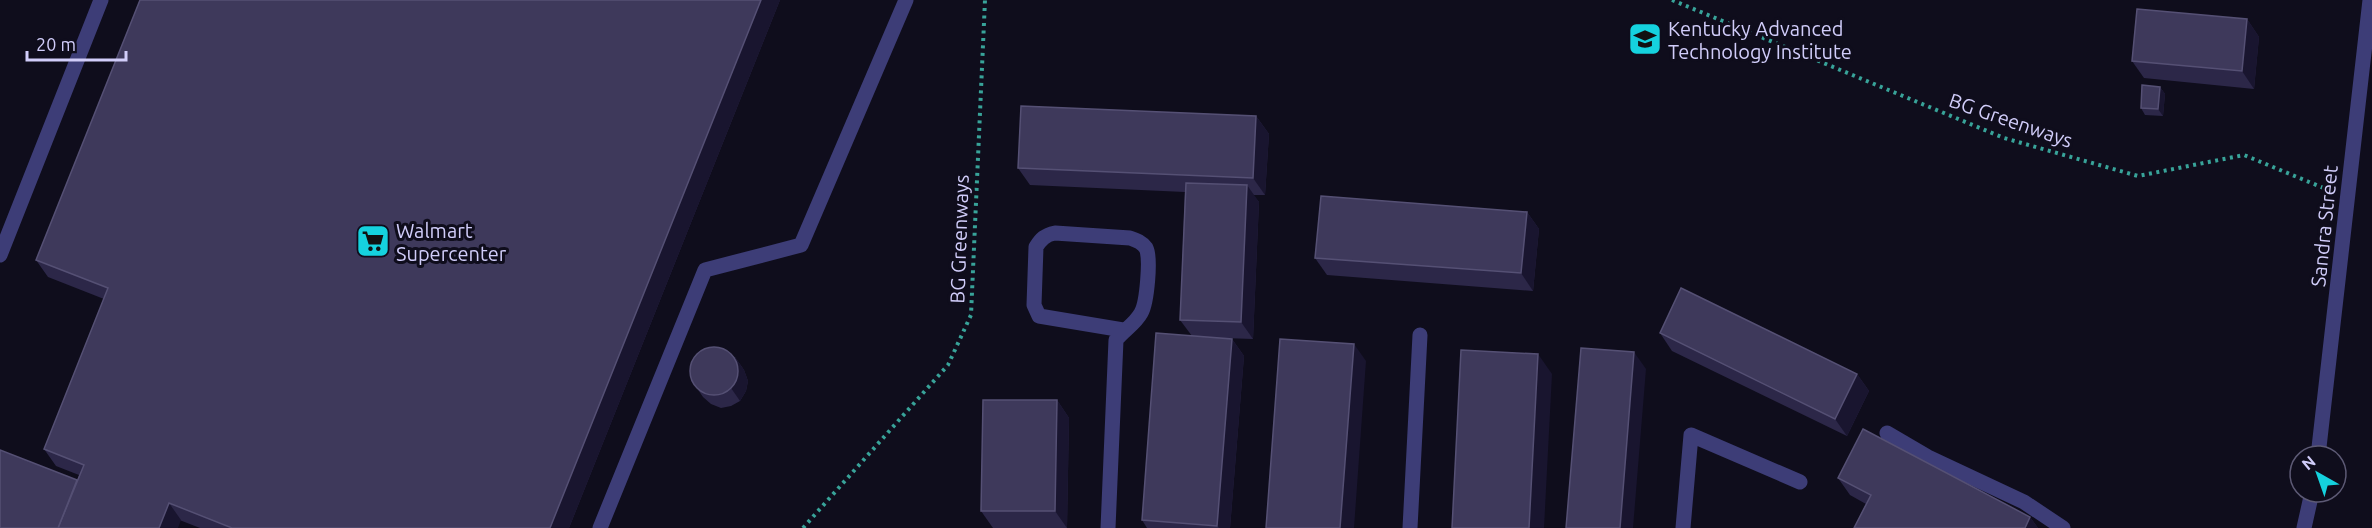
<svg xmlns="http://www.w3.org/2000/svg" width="2372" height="528" font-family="Ubuntu,sans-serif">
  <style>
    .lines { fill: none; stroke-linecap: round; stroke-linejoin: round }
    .path { stroke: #38a399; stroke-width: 4; stroke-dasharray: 3 4.5; stroke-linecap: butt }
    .lane { stroke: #3d3d77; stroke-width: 15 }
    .street { stroke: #3d3d77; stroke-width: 15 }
    .wall { fill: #2c2748 }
    .shaded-wall { fill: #19152f }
    .building { fill: #3e395b; stroke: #555074; stroke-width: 1.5 }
    .labels { text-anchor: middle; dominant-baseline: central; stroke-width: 6; stroke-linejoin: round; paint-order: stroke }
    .poi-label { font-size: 20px; fill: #d1cdfa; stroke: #0f0d1c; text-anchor: start }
    .street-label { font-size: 20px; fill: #d1cdfa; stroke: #0f0d1c }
  </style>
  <rect width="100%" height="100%" fill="#0f0d1c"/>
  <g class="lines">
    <!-- path -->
    <g class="path">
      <path d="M 1672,0 L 2004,138 L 2138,176 L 2244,155 L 2326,189"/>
      <path d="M 803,528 L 948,365 L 971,315 L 985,0"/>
    </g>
    <!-- lane -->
    <g class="lane">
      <path d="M 0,255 L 101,0"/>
      <path d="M 1887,433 L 1928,457 L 2024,502 L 2063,528"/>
      <path d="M 600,528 L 705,270 L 801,245 L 906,0"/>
      <path d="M 1683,528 L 1691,435 L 1800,482"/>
    </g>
    <!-- street -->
    <g class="street">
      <path d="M 2318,456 L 2370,0"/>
      <path d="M 1108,528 L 1116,340 C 1124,330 1135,324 1141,313 C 1147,303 1151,258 1146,248 C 1142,242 1136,240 1130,238 L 1055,233 C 1045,235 1041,239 1036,247 L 1034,305 L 1039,316 L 1123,330"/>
      <path d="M 1410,528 L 1420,335"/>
      <path d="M 2304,528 L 2312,492"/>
    </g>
  </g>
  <!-- wall -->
  <g class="wall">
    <path d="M 780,0 L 569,528 L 200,528 L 77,480 L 79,475 L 56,466 L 44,449 L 104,299 L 48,277 L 36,260 Z"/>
    <path d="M 2247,19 L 2259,37 L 2254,89 L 2144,78 L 2132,61 Z"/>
    <path d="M 2160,87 L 2165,94 L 2163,116 L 2145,115 L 2141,108 Z"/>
    <path d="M 1256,116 L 1269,134 L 1265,195 L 1253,195 L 1259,202 L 1253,339 L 1223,338 L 1232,339 L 1244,356 L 1230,528 L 1147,528 L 1142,520 L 1192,336 L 1180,320 L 1185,192 L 1030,185 L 1018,168 Z"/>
    <path d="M 1527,212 L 1539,229 L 1533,291 L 1327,275 L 1315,258 Z"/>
    <path d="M 1660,333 L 1857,374 L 1869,391 L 1847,436 L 1672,351 Z"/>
    <path d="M 735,357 L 744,370 L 748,381 L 746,391 L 740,401 L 731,406 L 721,408 L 711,404 L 703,397 L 694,384 Z"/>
    <path d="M 1057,400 L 1069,418 L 1067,528 L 993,528 L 981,511 Z"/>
    <path d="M 1838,478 L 2030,517 L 2038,528 L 1854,528 L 1866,504 L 1850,495 Z"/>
  </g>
  <!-- shaded-wall -->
  <g class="shaded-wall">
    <path d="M 761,0 L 780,0 L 569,528 L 550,528 Z"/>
    <path d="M 2247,19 L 2259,37 L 2254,89 L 2242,71 Z"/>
    <path d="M 2160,87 L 2165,94 L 2163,116 L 2158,109 Z"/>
    <path d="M 1256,116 L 1269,134 L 1265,195 L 1253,178 Z"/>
    <path d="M 1247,185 L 1259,202 L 1253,339 L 1241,322 Z"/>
    <path d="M 1527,212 L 1539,229 L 1533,291 L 1521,273 Z"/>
    <path d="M 1232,339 L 1244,356 L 1230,528 L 1219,528 L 1217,526 Z"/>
    <path d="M 1354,344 L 1366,361 L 1354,528 L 1340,528 Z"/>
    <path d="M 1634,352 L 1646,369 L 1633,528 L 1620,528 Z"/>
    <path d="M 1538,354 L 1552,374 L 1544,528 L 1529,528 Z"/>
    <path d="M 735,357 L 744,370 L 748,381 L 746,391 L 740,401 L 731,388 Z"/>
    <path d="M 1857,374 L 1869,391 L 1847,436 L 1835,419 Z"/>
    <path d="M 1057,400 L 1069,418 L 1067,528 L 1055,511 Z"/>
    <path d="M 169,503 L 181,520 L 178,528 L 159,528 Z"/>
    <path d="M 2030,517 L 2038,528 L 2025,528 Z"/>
  </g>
  <!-- building -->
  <g class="building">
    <path d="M 140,0 L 761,0 L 550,528 L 232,528 L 169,503 L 159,528 L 58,528 L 84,465 L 44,449 L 108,288 L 36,260 Z"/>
    <path d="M 2137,9 L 2247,19 L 2242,71 L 2132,61 Z"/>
    <path d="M 2142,85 L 2160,87 L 2158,109 L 2141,108 Z"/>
    <path d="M 1021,106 L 1256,116 L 1253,178 L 1018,168 Z"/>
    <path d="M 1186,183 L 1247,185 L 1241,322 L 1180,320 Z"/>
    <path d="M 1321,196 L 1527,212 L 1521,273 L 1315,258 Z"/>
    <path d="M 1681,288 L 1857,374 L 1835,419 L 1660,333 Z"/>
    <path d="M 1156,333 L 1232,339 L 1217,526 L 1142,520 Z"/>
    <path d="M 1280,339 L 1354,344 L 1340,528 L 1266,528 Z"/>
    <circle cx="714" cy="371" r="24"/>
    <path d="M 1581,348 L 1634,352 L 1620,528 L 1566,528 Z"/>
    <path d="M 1461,350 L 1538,354 L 1529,528 L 1452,528 Z"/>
    <path d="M 983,400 L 1057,400 L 1055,511 L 981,511 Z"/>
    <path d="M 1863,429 L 2030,517 L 2025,528 L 1854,528 L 1871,495 L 1838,478 Z"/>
    <path d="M 0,450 L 77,480 L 58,528 L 0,528 Z"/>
  </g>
  <!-- icons -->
  <defs>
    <symbol id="university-square" viewBox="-11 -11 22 22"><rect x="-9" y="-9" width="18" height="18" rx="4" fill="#15d2de" stroke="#0f0d1c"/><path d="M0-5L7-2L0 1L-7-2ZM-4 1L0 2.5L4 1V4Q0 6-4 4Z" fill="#111"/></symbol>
    <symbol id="supermarket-square" viewBox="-11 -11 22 22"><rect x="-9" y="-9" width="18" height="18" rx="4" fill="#15d2de" stroke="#0f0d1c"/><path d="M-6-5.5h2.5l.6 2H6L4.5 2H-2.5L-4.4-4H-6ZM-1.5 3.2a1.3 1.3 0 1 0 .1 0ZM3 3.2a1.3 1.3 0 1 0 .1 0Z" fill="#111"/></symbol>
  </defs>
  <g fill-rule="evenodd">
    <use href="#university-square" x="1626" y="20" width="38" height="38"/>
    <use href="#supermarket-square" x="354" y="222" width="38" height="38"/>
  </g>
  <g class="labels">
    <!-- poi labels -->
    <g class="poi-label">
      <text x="1668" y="28">Kentucky Advanced<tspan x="1668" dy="23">Technology Institute</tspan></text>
      <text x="396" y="230">Walmart<tspan x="396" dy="23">Supercenter</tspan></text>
    </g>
    <!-- street labels -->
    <g class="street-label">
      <text transform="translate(2011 120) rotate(19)">BG Greenways</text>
      <text transform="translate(2324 226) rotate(-84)">Sandra Street</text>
      <text transform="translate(959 239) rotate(-88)">BG Greenways</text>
    </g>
  </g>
  <!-- north arrow -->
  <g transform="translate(2318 474) rotate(320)"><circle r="28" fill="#0f0d1c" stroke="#5d5a75" stroke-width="1.5"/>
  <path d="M0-4.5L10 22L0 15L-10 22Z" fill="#15d2de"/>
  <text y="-9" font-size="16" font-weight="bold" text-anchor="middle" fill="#d1cdfa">N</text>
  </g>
  <!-- scale -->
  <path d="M27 51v9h99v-9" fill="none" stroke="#d1cdfa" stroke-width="3"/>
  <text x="36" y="51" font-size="18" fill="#d1cdfa" stroke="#0f0d1c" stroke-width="4.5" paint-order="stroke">20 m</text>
</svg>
